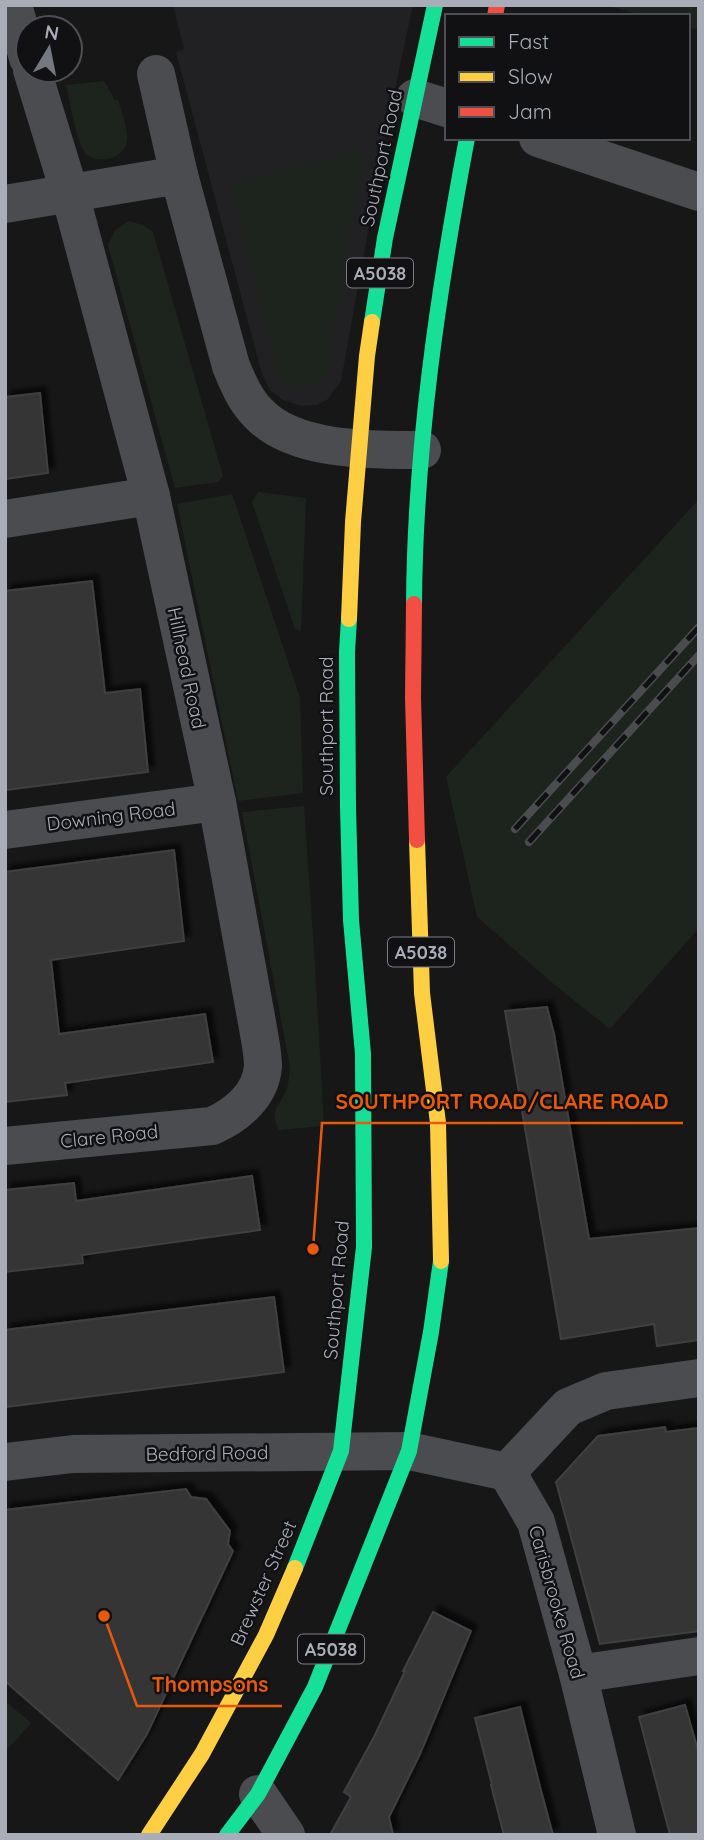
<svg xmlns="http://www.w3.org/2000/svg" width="704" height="1840" font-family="Quicksand,sans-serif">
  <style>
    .built { fill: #212123 }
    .green { fill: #1d241e }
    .building { fill: #353536; stroke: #3f4043; stroke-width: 2; filter: url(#shadow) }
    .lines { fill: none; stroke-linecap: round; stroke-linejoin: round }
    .street { stroke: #4b4c50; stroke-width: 38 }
    .fast { stroke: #16e098; stroke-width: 16 }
    .slow { stroke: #ffcf43; stroke-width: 16 }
    .jam { stroke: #f24e42; stroke-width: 16 }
    .rail-casing { stroke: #4b4c4f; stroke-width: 8 }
    .rail { stroke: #111113; stroke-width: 5; stroke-dasharray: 16; stroke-linecap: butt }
    .labels { text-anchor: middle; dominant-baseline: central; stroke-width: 5; stroke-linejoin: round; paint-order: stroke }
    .shield { fill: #111113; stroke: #7b7e86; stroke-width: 2 }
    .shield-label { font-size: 18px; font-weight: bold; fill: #a8adb8 }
    .street-label { font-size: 19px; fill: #a8adb8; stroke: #111113 }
    .leader { fill: none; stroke: #e8590c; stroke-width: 2.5 }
    .callout-dot { fill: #e8590c; stroke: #111113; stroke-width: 2.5 }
    .callout-label { font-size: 21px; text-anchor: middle; font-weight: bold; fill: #e8590c; stroke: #111113; stroke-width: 5; stroke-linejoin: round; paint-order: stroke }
  </style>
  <defs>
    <filter id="shadow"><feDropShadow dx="6" dy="-6" stdDeviation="2" flood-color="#0009"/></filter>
  </defs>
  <rect width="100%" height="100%" fill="#171717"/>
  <!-- built -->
  <path class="built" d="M 173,5 L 413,5 L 387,126 L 341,381 L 328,399 L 317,405 L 302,406 L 283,400 L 270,390 L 262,374 L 176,52 L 184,49 Z"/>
  <!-- green -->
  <g class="green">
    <path d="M 605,5 L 699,5 L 699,30 L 688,27 L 688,16 L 645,16 Z"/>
    <path d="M 104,81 L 115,100 L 118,100 C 124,122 140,152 107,159 C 100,160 91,159 86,154 C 76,143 70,101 66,85 Z"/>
    <path d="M 363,151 L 327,373 C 310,387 292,397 278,373 L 230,185 Z"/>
    <path d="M 129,221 L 143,225 L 153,232 L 223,476 L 218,482 L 175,488 L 108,245 L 115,230 Z"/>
    <path d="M 258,492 L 306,498 L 301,631 L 295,629 L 252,502 Z"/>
    <path d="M 232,494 L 300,698 L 303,793 L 238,801 L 177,504 Z"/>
    <path d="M 699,499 L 699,928 L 610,1029 L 556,986 L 477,917 L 446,777 Z"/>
    <path d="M 304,806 L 315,965 L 324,1126 L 279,1130 C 269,1110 278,1108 286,1091 C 289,1084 289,1075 290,1067 L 242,812 Z"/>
    <path d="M 5,1701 L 31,1723 L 5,1752 Z"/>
  </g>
  <!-- building -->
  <g class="building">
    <path d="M 40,393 L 48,473 L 5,479 L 5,397 Z"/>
    <path d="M 92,581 L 105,693 L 140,689 L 148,772 L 5,790 L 5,591 Z"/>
    <path d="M 174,850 L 184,941 L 51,960 L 59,1034 L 205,1014 L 213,1062 L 65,1083 L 67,1095 L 5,1102 L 5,872 Z"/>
    <path d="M 547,1007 L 554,1034 L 589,1239 L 699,1228 L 699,1340 L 657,1346 L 654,1324 L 561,1339 L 505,1011 Z"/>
    <path d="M 252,1176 L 260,1230 L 82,1255 L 83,1263 L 5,1272 L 5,1190 L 74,1183 L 76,1201 Z"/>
    <path d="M 274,1297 L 284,1372 L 5,1407 L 5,1330 Z"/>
    <path d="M 665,1427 L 666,1432 L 699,1428 L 699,1631 L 600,1644 L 556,1482 L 598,1436 Z"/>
    <path d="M 186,1489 L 191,1497 L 206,1499 L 230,1531 L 228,1544 L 233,1551 L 147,1734 L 118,1780 L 5,1681 L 5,1510 Z"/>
    <path d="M 433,1612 L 471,1631 L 420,1754 L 389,1817 L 393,1835 L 330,1835 L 351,1797 L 344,1792 L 374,1737 L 405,1671 L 403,1671 Z"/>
    <path d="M 685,1705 L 699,1754 L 699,1835 L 670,1835 L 639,1717 Z"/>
    <path d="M 520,1707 L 540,1787 L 553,1835 L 504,1835 L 491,1785 L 492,1785 L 475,1718 Z"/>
  </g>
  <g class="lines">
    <!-- street -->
    <g class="street">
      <path d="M 13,5 L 28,58"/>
      <path d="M 156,74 L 179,175"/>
      <path d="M 415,98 L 447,108"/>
      <path d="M 538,138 L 699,192"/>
      <path d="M 5,204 L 179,175 L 231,366 C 238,383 245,400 258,413 C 294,452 373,450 422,450"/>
      <path d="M 5,519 L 151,496"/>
      <path d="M 5,830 L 217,802"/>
      <path d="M 5,1146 L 212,1126 C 237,1115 261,1095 263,1066 C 263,1054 260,1040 258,1028 L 217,802 L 151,496 L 70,194 L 32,70"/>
      <path d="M 5,1462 L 73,1454 L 409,1451 L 507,1472 L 536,1522 L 578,1674 L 617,1835"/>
      <path d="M 507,1472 L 568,1407 L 606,1391 L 699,1378"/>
      <path d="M 578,1674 L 699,1656"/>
      <path d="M 258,1794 L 286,1835"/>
    </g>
    <!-- fast -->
    <g class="fast">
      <path d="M 372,322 L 385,238 L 435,5"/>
      <path d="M 414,604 C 415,447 438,292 467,138"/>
      <path d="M 295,1568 L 341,1451 L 364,1247 L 363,1054 L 351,920 L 348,807 L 347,652 L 349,619"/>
      <path d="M 227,1835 L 258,1794 L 315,1687 L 409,1451 L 431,1332 L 441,1261"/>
    </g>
    <!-- slow -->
    <g class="slow">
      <path d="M 349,619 L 353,522 L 367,356 L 372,322"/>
      <path d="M 417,840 L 422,993 L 438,1123 L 441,1261"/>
      <path d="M 149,1835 L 202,1754 L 266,1635 L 295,1568"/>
    </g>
    <!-- jam -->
    <g class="jam">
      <path d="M 495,16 L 497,5"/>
      <path d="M 414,604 L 413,698 L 417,840"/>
    </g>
    <defs>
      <g id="rail">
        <path d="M 515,829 L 699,627"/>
        <path d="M 529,842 L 699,655"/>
      </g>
    </defs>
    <!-- rail casing -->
    <use href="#rail" class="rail-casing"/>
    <!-- rail -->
    <use href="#rail" class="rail"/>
  </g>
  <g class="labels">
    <!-- shield labels -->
    <g class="shield">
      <rect x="347" y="258.5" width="66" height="29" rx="5"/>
      <rect x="388" y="937.5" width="66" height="29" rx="5"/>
      <rect x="298" y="1634.5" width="66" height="29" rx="5"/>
    </g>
    <g class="shield-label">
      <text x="380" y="273">A5038</text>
      <text x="421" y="952">A5038</text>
      <text x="331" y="1649">A5038</text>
    </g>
    <!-- street labels -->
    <g class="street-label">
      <text transform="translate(381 158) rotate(-78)">Southport Road</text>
      <text transform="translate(187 668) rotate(78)">Hillhead Road</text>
      <text transform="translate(326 726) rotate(-90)">Southport Road</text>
      <text transform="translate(111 816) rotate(-7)">Downing Road</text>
      <text transform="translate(109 1136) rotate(-6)">Clare Road</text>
      <text transform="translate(336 1290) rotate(-85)">Southport Road</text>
      <text transform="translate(207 1453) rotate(-1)">Bedford Road</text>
      <text transform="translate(263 1583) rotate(-66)">Brewster Street</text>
      <text transform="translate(557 1602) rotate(74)">Carisbrooke Road</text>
    </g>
  </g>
  <!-- callouts -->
  <path class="leader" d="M313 1249L322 1123H683M104 1616L137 1706H282"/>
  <g class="callout-dot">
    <circle cx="313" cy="1249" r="7"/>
    <circle cx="104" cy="1616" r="7"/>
  </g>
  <g class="callout-label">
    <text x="502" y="1109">SOUTHPORT ROAD/CLARE ROAD</text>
    <text x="210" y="1692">Thompsons</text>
  </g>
  <!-- border -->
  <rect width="704" height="1840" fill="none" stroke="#a8adb8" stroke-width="14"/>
  <!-- legend -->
  <rect x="445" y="14" width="245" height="126" fill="#111113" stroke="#4d4f55" stroke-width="2"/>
  <rect x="459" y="37" width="35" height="10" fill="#16e098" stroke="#4d4f55" stroke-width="2"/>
  <text x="508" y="49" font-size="21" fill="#a8adb8">Fast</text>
  <rect x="459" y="72" width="35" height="10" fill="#ffcf43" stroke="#4d4f55" stroke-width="2"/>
  <text x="508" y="84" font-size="21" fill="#a8adb8">Slow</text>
  <rect x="459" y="107" width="35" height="10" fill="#f24e42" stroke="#4d4f55" stroke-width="2"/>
  <text x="508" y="119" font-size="21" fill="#a8adb8">Jam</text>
  <!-- north arrow -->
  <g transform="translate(49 49) rotate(10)"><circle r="33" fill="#111113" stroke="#4d4f55" stroke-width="2"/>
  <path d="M0-5L12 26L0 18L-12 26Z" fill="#757880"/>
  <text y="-10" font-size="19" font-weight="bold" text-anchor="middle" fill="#a8adb8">N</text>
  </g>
</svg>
